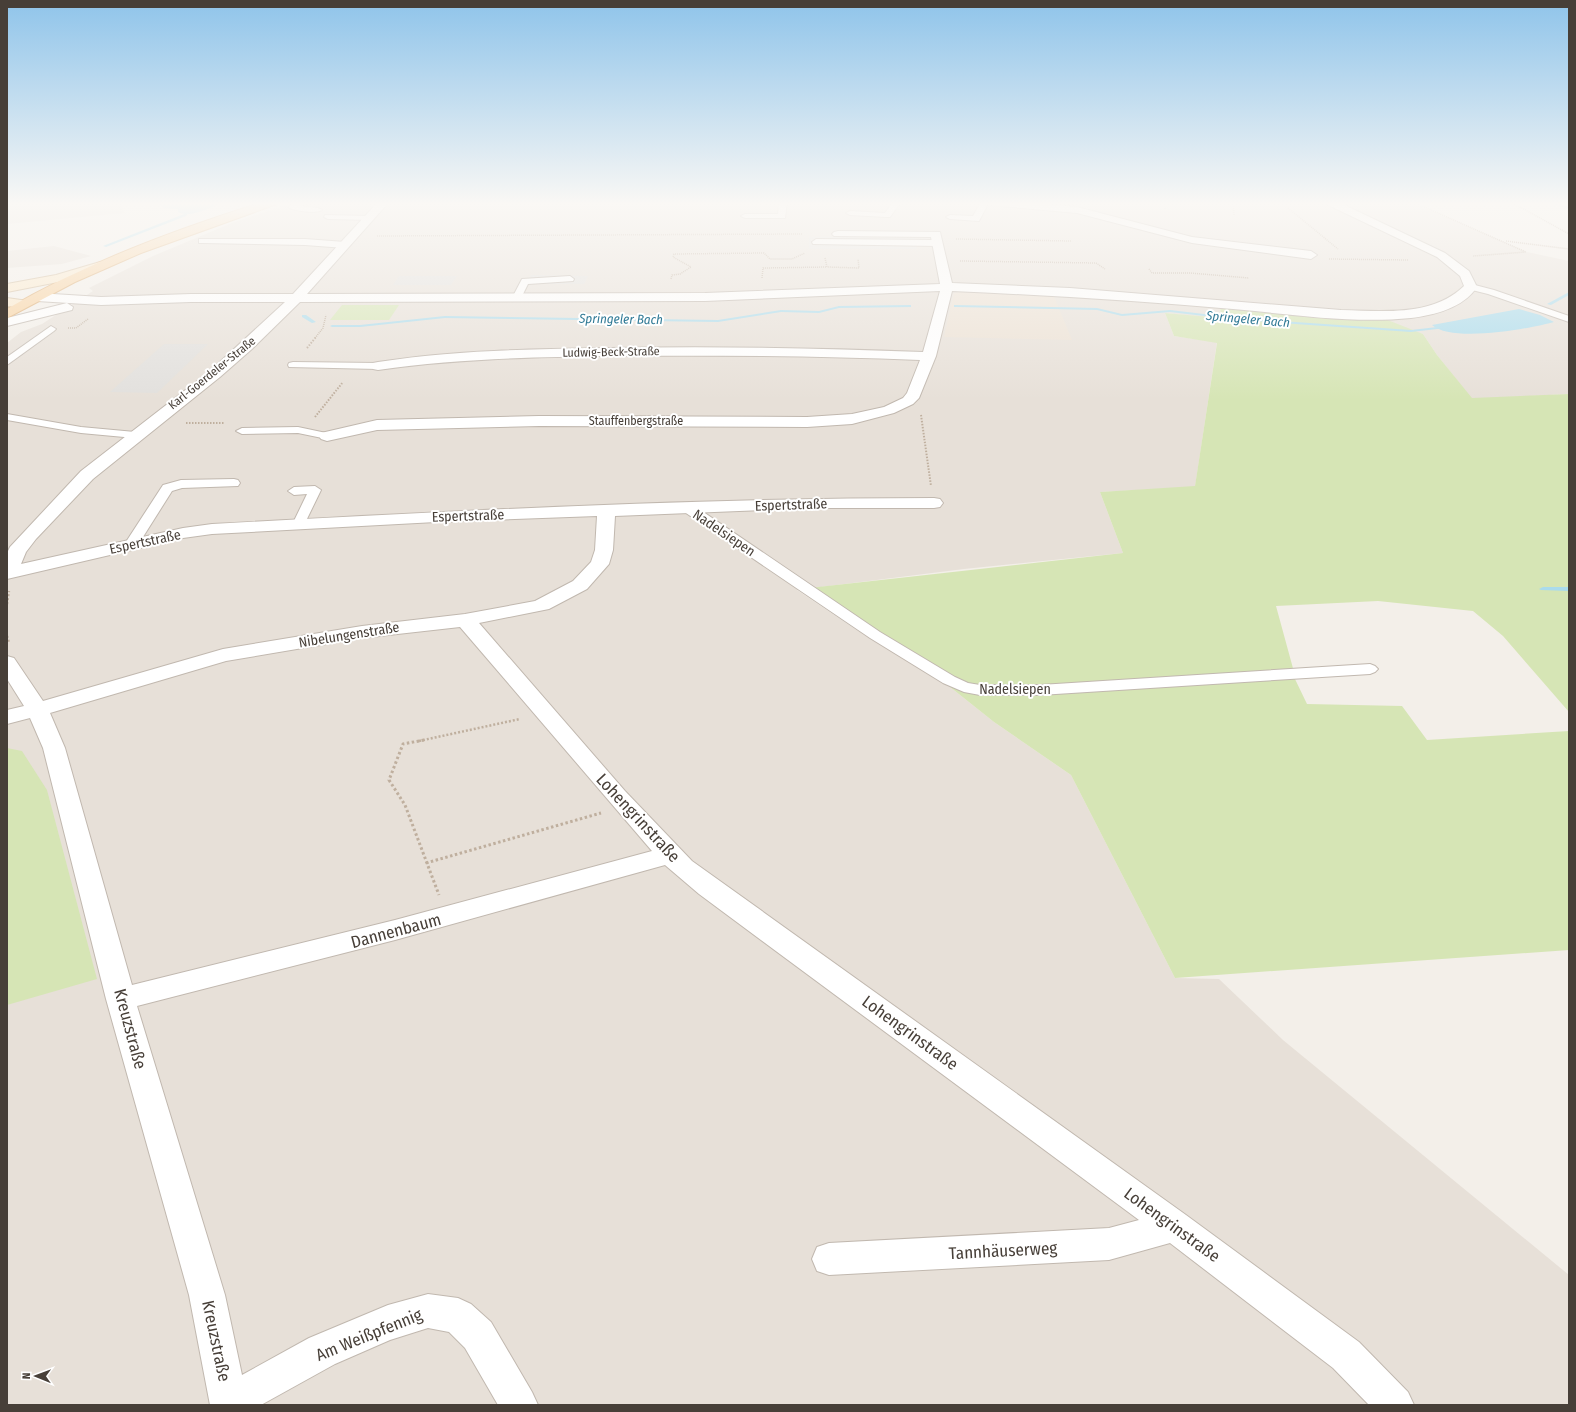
<svg xmlns="http://www.w3.org/2000/svg" width="1576" height="1412" font-family="'Fira Sans Condensed',sans-serif">
  <style>
    .residential { fill: #e7e0d8 }
    .education { fill: #ece1d4 }
    .green { fill: #d6e5b5 }
    .parking { fill: #e2e0dd }
    .water { fill: #aadbec }
    .lines { fill: none; stroke-linecap: round; stroke-linejoin: round }
    .stream { fill: #aadbec; fill-rule: evenodd }
    .lane-casing { stroke: #c1b8af; stroke-width: 2 }
    .street-casing { stroke: #c1b8af; stroke-width: 2 }
    .secondary-casing { stroke: #d3bd9e; stroke-width: 2 }
    .primary-casing { stroke: #ddab6e; stroke-width: 2 }
    .path-far3 { stroke: #bfaf9e; stroke-width: 1.5; stroke-dasharray: 1 1; stroke-linecap: butt }
    .path-far2 { stroke: #bfaf9e; stroke-width: 2; stroke-dasharray: 1.5 1.5; stroke-linecap: butt }
    .path-far1 { stroke: #bfaf9e; stroke-width: 2.5; stroke-dasharray: 2 2; stroke-linecap: butt }
    .path { stroke: #bfaf9e; stroke-width: 3; stroke-dasharray: 2.5 2.5; stroke-linecap: butt }
    .lane { fill: #fff; fill-rule: evenodd }
    .street { fill: #fff; fill-rule: evenodd }
    .secondary { fill: #fbe9cb; fill-rule: evenodd }
    .primary { fill: #f8d19e; fill-rule: evenodd }
    .labels { text-anchor: middle; dominant-baseline: central; stroke-width: 4; stroke-linejoin: round; paint-order: stroke }
    .far-street-label { font-size: 12px; fill: #473f38; stroke: #fff }
    .far-water-label { font-size: 13px; font-style: italic; fill: #317a96; stroke: #fff }
    .street-label { font-size: 14px; fill: #473f38; stroke: #fff }
    .near-street-label { font-size: 17px; fill: #473f38; stroke: #fff }
  </style>
  <rect width="100%" height="100%" fill="#f3efe9"/>
  <!-- residential -->
  <g class="residential">
    <path d="M 7,202 L 123,202 L 121,205 L 125,213 L 7,224 Z"/>
    <path d="M 295,202 L 1410,202 L 1527,252 L 1569,261 L 1569,394 L 1472,399 L 1437,355 L 1423,334 L 1220,305 L 1221,319 L 1165,313 L 1174,336 L 1217,342 L 1195,487 L 1100,492 L 1123,553 L 964,569 L 797,590 L 864,635 L 945,683 L 994,722 L 1071,775 L 1175,978 L 1219,979 L 1283,1040 L 1569,1275 L 1569,1405 L 7,1405 L 7,343 L 21,332 L 42,324 L 93,291 L 89,288 L 153,256 L 232,223 Z"/>
    <path d="M 54,246 L 91,256 L 62,264 L 7,268 L 7,251 Z"/>
  </g>
  <!-- education -->
  <path class="education" d="M 971,290 L 1053,294 L 1072,340 L 944,337 L 954,293 Z"/>
  <!-- green -->
  <g class="green">
    <path d="M 342,305 L 399,305 L 389,320 L 330,320 Z"/>
    <path d="M 1220,305 L 1380,317 L 1423,334 L 1437,355 L 1472,398 L 1569,394 L 1569,712 L 1503,636 L 1473,611 L 1378,601 L 1276,606 L 1294,672 L 1000,689 L 957,682 L 809,588 L 1123,553 L 1100,492 L 1195,486 L 1217,343 L 1174,336 L 1165,313 L 1221,318 Z"/>
    <path d="M 1294,677 L 1307,704 L 1402,706 L 1427,740 L 1569,731 L 1569,950 L 1175,978 L 1071,775 L 994,722 L 945,683 L 974,691 Z"/>
    <path d="M 7,748 L 22,751 L 47,790 L 97,979 L 7,1005 Z"/>
  </g>
  <!-- parking -->
  <g class="parking">
    <path d="M 809,237 L 915,238 L 917,249 L 809,249 Z"/>
    <path d="M 531,275 L 588,276 L 584,284 L 526,284 Z"/>
    <path d="M 399,276 L 457,276 L 451,285 L 393,285 Z"/>
    <path d="M 164,344 L 208,344 L 157,393 L 110,392 Z"/>
  </g>
  <!-- water -->
  <g class="water">
    <path d="M 158,202 L 226,202 C 211,206 192,219 178,212 L 178,209 L 164,208 Z"/>
    <path d="M 1519,309 L 1540,315 L 1554,322 C 1528,329 1452,343 1432,325 Z"/>
  </g>
  <g class="lines">
    <!-- stream -->
    <g class="stream">
      <path d="M 194,202 L 198,202 L 186,216 L 106,247 L 103,246 L 184,214 Z"/>
      <path d="M 1548,202 L 1554,202 L 1569,207 L 1569,209 Z"/>
      <path d="M 1569,292 L 1569,295 L 1551,305 L 1547,304 Z"/>
      <path d="M 909,305 L 911,305 L 911,307 L 839,308 L 819,313 L 781,312 L 718,322 L 445,318 L 360,327 L 332,327 L 330,326 L 332,325 L 360,325 L 445,316 L 718,320 L 781,310 L 819,311 L 839,306 Z"/>
      <path d="M 954,305 L 1097,308 L 1122,314 L 1170,310 L 1238,318 L 1411,330 L 1446,326 L 1448,327 L 1446,328 L 1411,332 L 1238,320 L 1170,312 L 1122,316 L 1097,310 L 956,307 L 954,307 Z"/>
      <path d="M 302,315 L 306,315 L 316,322 L 312,323 L 302,317 Z"/>
      <path d="M 1543,587 L 1569,587 L 1569,591 L 1541,590 L 1539,589 Z"/>
    </g>
    <defs>
      <g id="lane">
        <path d="M 298,202 L 308,202 L 302,206 L 318,208 L 322,210 C 316,214 294,211 288,207 Z"/>
        <path d="M 779,202 L 787,202 L 785,218 L 745,218 L 741,216 L 745,214 L 778,214 Z"/>
        <path d="M 893,202 L 901,202 L 890,217 L 887,217 L 850,215 L 846,213 L 850,211 L 885,213 Z"/>
        <path d="M 981,202 L 989,202 L 979,221 L 950,219 L 946,217 L 950,215 L 973,216 Z"/>
        <path d="M 325,215 L 370,216 L 374,218 L 370,220 L 328,219 L 324,217 Z"/>
        <path d="M 199,239 L 305,239 L 345,242 L 349,245 L 345,248 L 305,245 L 202,243 L 199,243 Z"/>
        <path d="M 816,239 L 938,240 L 942,243 L 938,246 L 813,244 L 812,242 Z"/>
        <path d="M 570,276 L 574,279 L 573,281 L 528,284 L 520,300 L 514,300 L 512,298 L 522,279 Z"/>
        <path d="M 1471,284 L 1494,290 L 1569,316 L 1569,322 L 1488,294 L 1468,289 L 1466,287 Z"/>
        <path d="M 51,326 L 56,329 L 54,331 L 7,365 L 7,357 Z"/>
        <path d="M 293,362 L 378,363 L 383,366 L 378,369 L 289,367 L 288,365 L 289,363 Z"/>
        <path d="M 7,414 L 81,427 L 135,432 L 141,435 L 135,438 L 81,433 L 7,420 Z"/>
        <path d="M 298,427 L 331,434 L 333,436 L 327,439 L 298,433 L 242,434 L 236,431 L 242,428 Z"/>
        <path d="M 234,479 L 238,480 L 240,483 L 238,486 L 182,488 L 172,491 L 136,548 L 126,548 L 124,545 L 163,485 L 181,480 Z"/>
        <path d="M 315,486 L 321,490 L 305,523 L 299,527 L 294,526 L 293,523 L 307,494 L 294,495 L 288,491 L 294,487 Z"/>
        <path d="M 688,504 L 693,505 L 880,632 L 955,677 L 968,683 L 980,685 L 1040,685 L 1370,664 L 1375,666 L 1378,669 L 1375,672 L 1370,674 L 1040,695 L 980,695 L 964,692 L 943,683 L 870,638 L 683,511 L 682,508 L 683,505 Z"/>
      </g>
      <g id="street">
        <path d="M 378,202 L 389,202 L 307,294 L 705,293 L 940,284 L 931,237 L 834,236 L 832,234 L 834,232 L 838,231 L 940,232 L 952,283 L 1070,288 L 1341,310 C 1383,311 1432,317 1464,286 L 1460,276 L 1437,257 L 1326,204 L 1325,202 L 1338,202 L 1445,253 L 1469,271 L 1477,287 C 1463,308 1435,315 1411,318 C 1352,324 1291,314 1233,309 C 1139,301 1046,295 952,291 L 936,356 L 919,398 L 913,404 L 894,413 L 852,424 L 807,427 L 539,426 L 377,430 L 327,441 L 321,439 L 319,436 L 321,433 L 377,420 L 539,416 L 807,417 L 852,414 L 884,407 L 903,398 L 907,393 L 920,360 C 817,356 713,355 610,356 C 532,357 455,359 378,370 L 373,369 L 371,366 L 373,363 L 378,362 C 455,350 533,349 611,348 C 715,346 819,348 923,352 L 940,291 L 705,301 L 300,302 L 252,349 L 220,377 L 93,479 L 36,539 L 26,552 L 21,564 L 183,528 L 212,524 C 452,511 693,498 934,498 L 940,499 L 943,503 L 940,507 L 934,508 L 815,508 L 615,516 L 613,550 L 609,564 L 587,589 L 549,609 L 479,623 L 625,791 L 692,861 L 1186,1215 L 1359,1342 L 1408,1392 L 1414,1405 L 1369,1405 L 1333,1368 L 1170,1243 L 1109,1260 L 829,1275 L 817,1271 L 812,1259 L 817,1247 L 829,1243 L 1109,1228 L 1139,1220 L 699,894 L 665,865 L 395,940 L 137,1006 L 225,1295 L 242,1375 L 309,1338 L 388,1305 L 428,1294 L 458,1298 L 471,1304 L 491,1322 L 532,1392 L 538,1405 L 498,1405 L 465,1348 L 449,1332 L 428,1328 L 390,1340 L 335,1364 L 261,1405 L 210,1405 L 189,1295 L 106,999 L 43,748 L 30,718 L 7,724 L 7,710 L 24,706 L 7,679 L 7,656 L 14,658 L 43,701 L 223,649 L 362,626 L 465,614 L 535,601 L 573,581 L 591,562 L 595,550 L 597,516 L 436,522 L 212,534 L 183,538 L 7,579 L 7,553 L 10,547 L 81,471 L 210,371 L 285,302 L 191,302 L 101,305 L 37,301 L 31,297 L 37,293 L 101,297 L 191,294 L 293,294 ZM 460,627 L 652,851 L 395,920 L 132,985 L 65,748 L 50,713 L 226,661 L 362,638 Z"/>
        <path d="M 985,202 L 1024,202 L 1077,207 L 1192,237 L 1311,251 L 1317,255 L 1311,259 L 1192,243 L 1077,213 L 990,205 Z"/>
        <path d="M 67,303 L 73,307 L 72,310 L 7,326 L 7,318 Z"/>
      </g>
      <g id="secondary">
        <path d="M 100,262 L 106,266 L 104,269 L 58,282 L 7,292 L 7,284 L 56,275 Z"/>
        <path d="M 7,298 L 28,301 L 29,304 L 23,308 L 7,306 Z"/>
      </g>
      <path id="primary" d="M 263,202 L 278,202 L 277,204 L 141,253 L 75,282 L 7,318 L 7,309 C 88,262 174,230 263,202 Z"/>
    </defs>
    <!-- lane casing -->
    <use href="#lane" class="lane-casing"/>
    <!-- street casing -->
    <use href="#street" class="street-casing"/>
    <!-- secondary casing -->
    <use href="#secondary" class="secondary-casing"/>
    <!-- primary casing -->
    <use href="#primary" class="primary-casing"/>
    <!-- path-far3 -->
    <g class="path-far3">
      <path d="M 1164,202 L 1165,209"/>
      <path d="M 1233,202 L 1234,215"/>
      <path d="M 1288,202 L 1288,208 L 1338,249"/>
      <path d="M 1413,202 L 1526,252 L 1473,256"/>
      <path d="M 1511,202 L 1569,234"/>
      <path d="M 377,236 L 802,234"/>
      <path d="M 956,239 L 1071,241"/>
      <path d="M 1506,241 L 1569,249"/>
      <path d="M 825,258 L 827,267 L 859,268 L 858,259"/>
      <path d="M 1329,259 L 1408,260"/>
      <path d="M 960,261 L 1096,263 L 1105,269"/>
      <path d="M 1149,269 L 1152,273 L 1190,273 L 1249,278"/>
      <path d="M 762,278 L 763,268 L 827,267"/>
      <path d="M 671,279 L 672,275 L 680,274 L 691,267 L 673,257 L 674,254 L 764,253 L 770,259 L 792,259 L 805,253"/>
      <path d="M 68,328 L 76,328 L 88,319"/>
      <path d="M 315,338 L 323,328 L 326,315"/>
    </g>
    <!-- path-far2 -->
    <g class="path-far2">
      <path d="M 307,348 L 316,337"/>
      <path d="M 921,415 L 931,486"/>
      <path d="M 315,417 L 343,382"/>
      <path d="M 186,423 L 225,423"/>
    </g>
    <!-- path-far1 -->
    <g class="path-far1">
      <path d="M 7,604 L 9,591"/>
      <path d="M 7,636 L 9,643"/>
      <path d="M 419,741 L 520,719"/>
    </g>
    <!-- path -->
    <g class="path">
      <path d="M 424,740 L 403,744 L 389,780 L 405,805 L 439,895"/>
      <path d="M 426,863 L 601,813"/>
    </g>
    <!-- lane -->
    <use href="#lane" class="lane"/>
    <!-- street -->
    <use href="#street" class="street"/>
    <!-- secondary -->
    <use href="#secondary" class="secondary"/>
    <!-- primary -->
    <use href="#primary" class="primary"/>
  </g>
  <!-- sky -->
  <linearGradient id="sky" x2="0" y2="1"><stop stop-color="#8fc4ea"/><stop offset="0.51" stop-color="#faf8f5"/><stop offset="1" stop-color="#faf8f5" stop-opacity="0"/></linearGradient>
  <rect width="1576" height="400" fill="url(#sky)"/>
  <g class="labels">
    <!-- far-street labels -->
    <g class="far-street-label">
      <text transform="translate(611 352) rotate(-1)">Ludwig-Beck-Straße</text>
      <text transform="translate(212 373) rotate(-39)">Karl-Goerdeler-Straße</text>
      <text x="636" y="421">Stauffenbergstraße</text>
    </g>
    <!-- far-water labels -->
    <g class="far-water-label">
      <text transform="translate(621 319) rotate(1)">Springeler Bach</text>
      <text transform="translate(1248 319) rotate(5)">Springeler Bach</text>
    </g>
    <!-- street labels -->
    <g class="street-label">
      <text transform="translate(791 505) rotate(-2)">Espertstraße</text>
      <text transform="translate(468 516) rotate(-2)">Espertstraße</text>
      <text transform="translate(724 533) rotate(34)">Nadelsiepen</text>
      <text transform="translate(145 542) rotate(-12)">Espertstraße</text>
      <text transform="translate(349 635) rotate(-9)">Nibelungenstraße</text>
      <text x="1015" y="689">Nadelsiepen</text>
    </g>
    <!-- near-street labels -->
    <g class="near-street-label">
      <text transform="translate(638 818) rotate(47)">Lohengrinstraße</text>
      <text transform="translate(396 931) rotate(-15)">Dannenbaum</text>
      <text transform="translate(130 1029) rotate(75)">Kreuzstraße</text>
      <text transform="translate(910 1033) rotate(36)">Lohengrinstraße</text>
      <text transform="translate(1172 1225) rotate(36)">Lohengrinstraße</text>
      <text transform="translate(1003 1251) rotate(-3)">Tannhäuserweg</text>
      <text transform="translate(369 1335) rotate(-22)">Am Weißpfennig</text>
      <text transform="translate(216 1341) rotate(78)">Kreuzstraße</text>
    </g>
  </g>
  <!-- border -->
  <rect width="1576" height="1412" fill="none" stroke="#473f38" stroke-width="16"/>
  <!-- north arrow -->
  <g transform="translate(36 1376) rotate(271)" stroke="#ffffff" stroke-width="3" paint-order="stroke">
  <path d="M0-3L7 15L0 10L-7 15Z" fill="#473f38"/>
  <text y="-6" font-size="11" font-weight="bold" text-anchor="middle" fill="#473f38">N</text>
  </g>
</svg>
